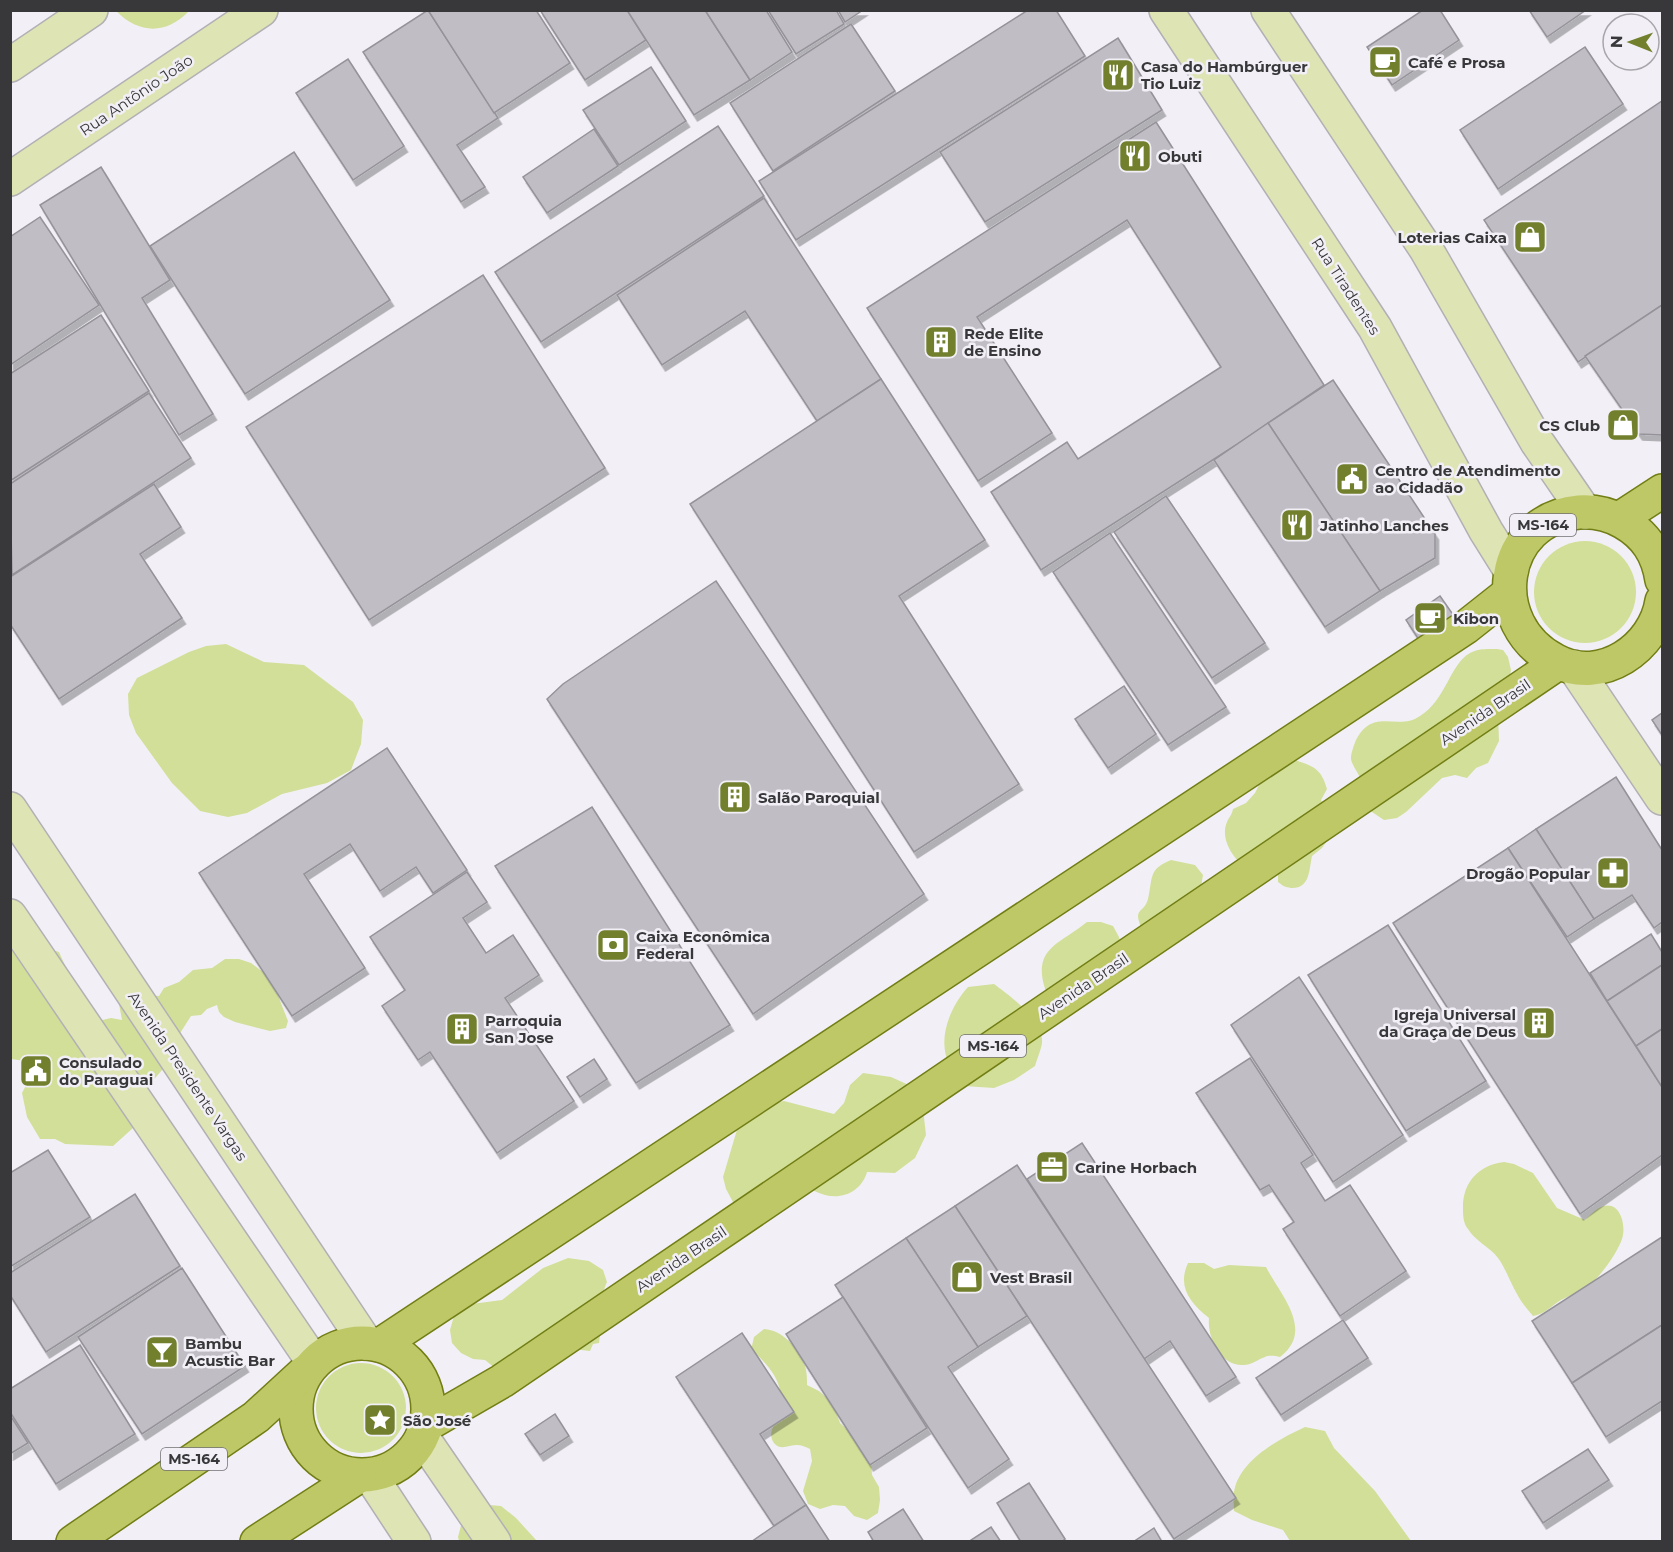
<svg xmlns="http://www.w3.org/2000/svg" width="1673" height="1552" font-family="Montserrat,sans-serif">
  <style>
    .green { fill: #d1df99 }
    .building { fill: #c0bec4; stroke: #959399; stroke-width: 1.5; filter: url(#shadow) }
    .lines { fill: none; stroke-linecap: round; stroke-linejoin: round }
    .secondary-casing { stroke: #b2b0b5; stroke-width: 36 }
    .primary-casing { stroke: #727e15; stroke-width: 36 }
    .secondary { stroke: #dee4b3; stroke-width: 33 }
    .primary { stroke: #bec867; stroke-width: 33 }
    .labels { text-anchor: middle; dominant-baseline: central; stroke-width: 5; stroke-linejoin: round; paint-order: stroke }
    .shield { fill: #f2f0f6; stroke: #706f72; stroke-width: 1.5 }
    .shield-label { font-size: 14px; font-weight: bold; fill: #38383a }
    .poi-label { font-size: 15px; font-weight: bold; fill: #38383a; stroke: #f2f0f6; text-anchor: start }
    .street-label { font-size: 15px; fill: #38383a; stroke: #f2f0f6 }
  </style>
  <defs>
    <filter id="shadow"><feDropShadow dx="3.5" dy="6" stdDeviation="0" flood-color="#0004"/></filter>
  </defs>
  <rect width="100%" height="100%" fill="#f2f0f6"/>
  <!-- green -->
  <g class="green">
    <path d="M 116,11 L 189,11 C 166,35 139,34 116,11 Z"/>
    <circle cx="1585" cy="592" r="51"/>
    <path d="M 226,644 L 264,662 L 304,665 L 353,702 L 363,720 L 361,744 L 351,770 L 327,783 L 282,794 L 247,813 L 228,817 L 200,811 L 172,783 L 136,733 L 129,715 L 128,694 L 137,678 L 189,652 L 206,646 Z"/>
    <path d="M 1497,649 L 1503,650 L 1508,657 L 1511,670 L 1507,691 L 1498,715 L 1499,741 L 1488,763 L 1476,768 L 1467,778 L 1455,775 L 1442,778 L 1406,812 L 1397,818 L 1384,820 L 1363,806 C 1362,797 1362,787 1360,778 C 1358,772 1351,764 1351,758 C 1351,753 1354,745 1356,740 C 1374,706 1397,732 1420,716 C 1446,700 1450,664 1470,653 C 1478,648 1489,649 1497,649 Z"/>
    <path d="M 1292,759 C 1312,766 1321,767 1327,789 L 1321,800 L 1326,810 L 1329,838 L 1322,848 L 1312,856 C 1309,870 1310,889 1291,888 C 1285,887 1283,886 1278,882 L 1278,875 L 1268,869 L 1238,861 C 1229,851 1221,836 1227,822 C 1229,817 1232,815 1233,809 L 1246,803 L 1255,793 L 1265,773 Z"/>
    <path d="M 1171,860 L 1195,865 L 1203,875 L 1201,887 L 1142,929 C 1132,907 1144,914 1148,899 C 1153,878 1148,869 1171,860 Z"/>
    <path d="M 1087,922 L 1101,922 L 1113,926 L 1119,937 L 1122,949 L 1047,994 C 1030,948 1059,945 1087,922 Z"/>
    <path d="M 10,937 L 59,952 L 68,972 L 98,1021 L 111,1018 L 122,1020 L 119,1004 L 123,993 L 159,996 L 164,988 L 179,982 L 193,970 L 212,968 L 225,959 L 239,959 L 251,963 L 271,978 L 288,1021 L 286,1028 L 270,1031 L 235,1022 L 224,1017 L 219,1012 L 217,1005 L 207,1009 L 201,1015 L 191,1016 L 177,1038 L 168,1063 L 150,1084 L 133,1128 L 113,1146 L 65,1144 L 55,1139 L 40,1139 L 27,1117 L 22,1093 L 34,1070 L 25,1061 L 11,1059 Z"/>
    <path d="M 994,984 C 1010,996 1044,1020 1042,1043 C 1041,1050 1037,1059 1035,1066 L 1014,1080 L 994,1088 L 964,1086 C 959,1079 954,1073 950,1066 C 936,1040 950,1007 968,987 Z"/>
    <path d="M 863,1073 L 891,1077 L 911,1086 L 923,1109 L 926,1135 L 915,1158 L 895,1173 L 867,1172 C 862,1190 844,1200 825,1195 C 817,1193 809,1188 802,1186 L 758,1208 L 733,1202 L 726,1189 L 723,1177 L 739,1123 L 759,1106 L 784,1101 L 834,1114 L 844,1103 L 850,1085 Z"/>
    <path d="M 1504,1162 L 1514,1164 L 1533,1173 L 1557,1208 L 1585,1220 C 1589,1216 1594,1211 1599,1208 C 1619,1197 1627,1224 1622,1239 C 1617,1253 1604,1271 1593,1282 C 1584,1290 1572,1295 1561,1300 C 1551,1306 1545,1314 1533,1316 C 1527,1309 1521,1302 1517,1294 C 1510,1282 1506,1269 1498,1258 C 1490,1247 1475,1241 1468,1229 C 1463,1223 1463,1215 1463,1207 C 1463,1182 1479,1165 1504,1162 Z"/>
    <path d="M 568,1258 L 589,1261 L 603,1270 L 607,1282 C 598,1301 603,1322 599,1343 L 593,1344 L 590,1351 L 572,1349 L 495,1368 L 485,1360 L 473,1359 L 461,1353 L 452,1343 L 450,1330 L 454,1316 L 464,1305 L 502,1300 L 543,1268 Z"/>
    <path d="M 1188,1263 L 1204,1263 L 1214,1269 L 1229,1265 L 1266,1267 C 1281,1296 1315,1330 1280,1357 C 1275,1356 1269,1355 1265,1357 C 1258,1359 1251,1366 1242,1365 C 1220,1365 1207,1337 1209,1318 C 1190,1303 1177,1287 1188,1263 Z"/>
    <path d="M 764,1329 C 783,1330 799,1349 805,1366 C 807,1372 807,1379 807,1385 L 819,1391 L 829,1400 L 835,1410 L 840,1423 L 858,1440 L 871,1462 L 872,1475 L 879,1487 L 880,1500 L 878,1513 L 867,1520 L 854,1516 L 845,1506 L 833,1505 L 820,1509 L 808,1504 L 803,1491 L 812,1461 L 810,1449 C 806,1447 801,1445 797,1445 C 789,1445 780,1451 774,1443 C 767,1434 775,1425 777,1416 C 779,1409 780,1400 780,1392 C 779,1377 763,1359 751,1350 L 754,1337 Z"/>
    <circle cx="361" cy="1408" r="45"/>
    <path d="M 1305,1427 L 1325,1431 L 1334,1448 L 1375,1491 L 1411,1541 L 1290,1541 L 1283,1530 L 1252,1520 L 1234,1511 C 1234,1505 1233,1498 1234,1492 C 1239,1460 1279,1439 1305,1427 Z"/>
    <path d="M 467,1503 L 501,1506 L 516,1518 L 537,1541 L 459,1541 L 458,1537 Z"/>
  </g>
  <!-- building -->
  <g class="building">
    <path d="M 428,10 L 498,118 L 457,145 L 485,187 L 461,202 L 363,52 Z"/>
    <path d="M 428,10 L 536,10 L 570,63 L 494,113 Z"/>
    <path d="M 540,10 L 627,10 L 646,40 L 585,80 Z"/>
    <path d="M 627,10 L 705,10 L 750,80 L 694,115 Z"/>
    <path d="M 705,10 L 766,10 L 792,52 L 750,80 Z"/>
    <path d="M 768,10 L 836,10 L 844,24 L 796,54 Z"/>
    <path d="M 838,10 L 863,10 L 845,22 Z"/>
    <path d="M 1028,10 L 1056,10 L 1085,56 L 796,240 L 759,181 Z"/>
    <path d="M 1423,10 L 1440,10 L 1459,40 L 1392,85 L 1367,47 Z"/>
    <path d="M 1529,10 L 1586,10 L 1547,37 Z"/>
    <path d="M 851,24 L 895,91 L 773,171 L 730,103 Z"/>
    <path d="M 1118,38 L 1162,110 L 985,222 L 940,152 Z"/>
    <path d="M 1585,47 L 1623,104 L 1498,189 L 1460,130 Z"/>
    <path d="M 348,59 L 404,146 L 353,180 L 296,93 Z"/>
    <path d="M 651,67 L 686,121 L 619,165 L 583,110 Z"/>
    <path d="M 1662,101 L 1662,305 L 1578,362 L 1484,220 Z"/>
    <path d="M 1156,122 L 1324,385 L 1236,445 L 1041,570 L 991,492 L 1067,442 L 1078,459 L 1221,367 L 1127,220 L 977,317 L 1052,433 L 978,481 L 867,308 Z"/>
    <path d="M 718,126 L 764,196 L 541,342 L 495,272 Z"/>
    <path d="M 594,129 L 618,166 L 547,213 L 523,177 Z"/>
    <path d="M 294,152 L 390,300 L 245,394 L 150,246 Z"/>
    <path d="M 101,167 L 170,280 L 142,298 L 213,414 L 179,435 L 40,205 Z"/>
    <path d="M 764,198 L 881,379 L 817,421 L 745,311 L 662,365 L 617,295 Z"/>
    <path d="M 40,217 L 99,305 L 10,365 L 10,237 Z"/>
    <path d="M 483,275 L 605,468 L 369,620 L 246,427 Z"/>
    <path d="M 1662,305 L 1662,435 L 1639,434 L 1585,356 Z"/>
    <path d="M 101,315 L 149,391 L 10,481 L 10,374 Z"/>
    <path d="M 881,379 L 985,540 L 899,596 L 1019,784 L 914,852 L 690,504 Z"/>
    <path d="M 1333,380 L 1435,534 L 1435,558 L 1380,591 L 1268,423 Z"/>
    <path d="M 149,393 L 191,458 L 12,575 L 10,484 Z"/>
    <path d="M 1268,423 L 1380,591 L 1325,627 L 1214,460 Z"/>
    <path d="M 154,484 L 181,527 L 140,554 L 182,618 L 59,699 L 10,624 L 10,577 Z"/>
    <path d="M 1166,496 L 1265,643 L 1212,678 L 1114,532 Z"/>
    <path d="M 1110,533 L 1226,707 L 1168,745 L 1053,572 Z"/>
    <path d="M 716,581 L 924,894 L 753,1014 L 547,699 L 563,684 Z"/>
    <path d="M 1440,596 L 1454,616 L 1419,640 L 1406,620 Z"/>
    <path d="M 1124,686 L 1156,734 L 1108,768 L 1075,719 Z"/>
    <path d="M 1662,713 L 1662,735 L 1652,720 Z"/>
    <path d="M 387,748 L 467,870 L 433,893 L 416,867 L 380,891 L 350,844 L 304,874 L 365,968 L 292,1016 L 199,873 Z"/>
    <path d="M 1616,777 L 1662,850 L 1662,922 L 1654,928 L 1632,895 L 1594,919 L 1536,829 Z"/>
    <path d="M 592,807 L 730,1025 L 636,1083 L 495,866 Z"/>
    <path d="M 1536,829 L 1594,919 L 1567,937 L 1508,848 Z"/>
    <path d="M 1508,848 L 1662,1087 L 1662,1155 L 1580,1214 L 1393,923 Z"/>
    <path d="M 467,872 L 487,902 L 463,918 L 486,953 L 513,935 L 539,975 L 505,998 L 574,1101 L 497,1153 L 430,1052 L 418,1060 L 382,1006 L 405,990 L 370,937 Z"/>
    <path d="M 1388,925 L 1486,1081 L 1406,1131 L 1308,975 Z"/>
    <path d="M 1651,934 L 1662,952 L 1662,965 L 1607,1001 L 1590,973 Z"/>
    <path d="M 1662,965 L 1662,1029 L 1636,1046 L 1607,1001 Z"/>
    <path d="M 1299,977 L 1403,1135 L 1333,1182 L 1231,1025 Z"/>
    <path d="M 1662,1029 L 1662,1087 L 1636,1046 Z"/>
    <path d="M 1250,1058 L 1313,1155 L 1301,1163 L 1325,1201 L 1350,1185 L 1406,1271 L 1340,1316 L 1283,1229 L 1294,1222 L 1269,1185 L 1260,1190 L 1196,1093 Z"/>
    <path d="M 594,1059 L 607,1079 L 580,1097 L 567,1077 Z"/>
    <path d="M 1082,1143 L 1236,1377 L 1206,1396 L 1170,1341 L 1144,1359 L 1027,1179 Z"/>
    <path d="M 48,1150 L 90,1217 L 10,1267 L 10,1173 Z"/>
    <path d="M 1017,1165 L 1236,1498 L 1174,1539 L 955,1206 Z"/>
    <path d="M 135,1194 L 180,1266 L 46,1352 L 10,1295 L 10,1273 Z"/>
    <path d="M 955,1206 L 1027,1316 L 978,1347 L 906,1238 Z"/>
    <path d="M 1662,1237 L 1662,1325 L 1572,1383 L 1532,1321 Z"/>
    <path d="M 906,1238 L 978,1347 L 948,1367 L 1009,1459 L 968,1488 L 835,1285 Z"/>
    <path d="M 182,1268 L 245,1366 L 142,1434 L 78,1337 Z"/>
    <path d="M 843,1297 L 927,1428 L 870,1465 L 786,1334 Z"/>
    <path d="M 1343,1320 L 1368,1358 L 1281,1415 L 1256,1378 Z"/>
    <path d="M 1662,1325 L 1662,1401 L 1606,1437 L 1572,1383 Z"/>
    <path d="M 742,1333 L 794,1412 L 760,1434 L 806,1505 L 774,1526 L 676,1377 Z"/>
    <path d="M 80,1345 L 135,1434 L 56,1484 L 10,1412 L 10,1389 Z"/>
    <path d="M 555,1414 L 569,1436 L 540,1455 L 525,1434 Z"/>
    <path d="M 10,1415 L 28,1443 L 10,1454 Z"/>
    <path d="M 1588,1449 L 1609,1480 L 1543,1523 L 1522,1491 Z"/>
    <path d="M 1029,1483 L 1065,1539 L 1062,1542 L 1021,1542 L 997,1503 Z"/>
    <path d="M 806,1505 L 830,1542 L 751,1542 L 774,1526 Z"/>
    <path d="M 903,1509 L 924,1542 L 874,1542 L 868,1532 Z"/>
    <path d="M 991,1527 L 1001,1542 L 968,1542 Z"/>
    <path d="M 1154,1528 L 1162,1542 L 1133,1542 Z"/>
  </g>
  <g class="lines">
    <defs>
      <g id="secondary">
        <path d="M 1166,10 L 1375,328 L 1486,531 L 1511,571"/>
        <path d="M 1268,10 L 1426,249 L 1537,442 L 1585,512"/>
        <path d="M 10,65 L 91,10"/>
        <path d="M 10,179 L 261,10"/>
        <path d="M 1574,667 L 1662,798"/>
        <path d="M 10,809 L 366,1343"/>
        <path d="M 10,916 L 314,1363"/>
        <path d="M 422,1437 L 494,1542"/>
        <path d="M 370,1475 L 414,1542"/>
      </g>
      <g id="primary">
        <path d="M 1619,519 L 1662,491"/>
        <path d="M 1662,580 C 1658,554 1646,535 1623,522 C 1609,514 1595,511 1579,512 C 1499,519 1484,624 1556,661 C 1601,685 1655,648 1662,601"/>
        <circle cx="362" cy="1409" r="66"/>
        <path d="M 380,1345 L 1466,627 L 1509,593"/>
        <path d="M 426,1425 L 502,1381 L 1558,663"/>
        <path d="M 73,1542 L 256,1417 L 305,1372"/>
        <path d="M 257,1542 L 359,1476"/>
      </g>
    </defs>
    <!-- secondary casing -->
    <use href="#secondary" class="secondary-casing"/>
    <!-- primary casing -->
    <use href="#primary" class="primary-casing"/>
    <!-- secondary -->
    <use href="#secondary" class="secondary"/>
    <!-- primary -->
    <use href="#primary" class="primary"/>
  </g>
  <!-- icons -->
  <defs>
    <symbol id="cafe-square" viewBox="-11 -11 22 22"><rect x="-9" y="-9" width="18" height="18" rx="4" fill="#727f2c" stroke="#f2f0f6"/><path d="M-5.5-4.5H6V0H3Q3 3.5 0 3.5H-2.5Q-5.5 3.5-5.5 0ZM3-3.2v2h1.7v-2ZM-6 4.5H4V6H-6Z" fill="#fff"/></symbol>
    <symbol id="restaurant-square" viewBox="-11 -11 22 22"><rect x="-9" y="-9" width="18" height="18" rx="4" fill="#727f2c" stroke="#f2f0f6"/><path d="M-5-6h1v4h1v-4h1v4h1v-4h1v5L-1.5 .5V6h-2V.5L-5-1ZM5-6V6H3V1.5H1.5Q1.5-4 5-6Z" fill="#fff"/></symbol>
    <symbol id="shop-square" viewBox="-11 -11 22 22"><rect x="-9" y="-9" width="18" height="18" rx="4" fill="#727f2c" stroke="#f2f0f6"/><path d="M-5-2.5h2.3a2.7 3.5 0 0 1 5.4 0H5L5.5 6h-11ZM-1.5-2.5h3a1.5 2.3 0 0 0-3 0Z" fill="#fff"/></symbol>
    <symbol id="building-square" viewBox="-11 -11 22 22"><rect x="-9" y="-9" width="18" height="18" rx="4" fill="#727f2c" stroke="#f2f0f6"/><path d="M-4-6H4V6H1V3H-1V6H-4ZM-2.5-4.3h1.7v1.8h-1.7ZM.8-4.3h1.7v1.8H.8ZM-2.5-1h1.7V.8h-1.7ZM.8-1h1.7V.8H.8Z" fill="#fff"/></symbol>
    <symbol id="civic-square" viewBox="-11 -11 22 22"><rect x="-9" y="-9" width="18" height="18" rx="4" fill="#727f2c" stroke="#f2f0f6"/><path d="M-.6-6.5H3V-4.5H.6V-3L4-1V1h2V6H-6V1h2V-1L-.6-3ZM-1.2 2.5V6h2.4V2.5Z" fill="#fff"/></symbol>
    <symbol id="pharmacy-square" viewBox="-11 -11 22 22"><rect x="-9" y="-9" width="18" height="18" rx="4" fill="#727f2c" stroke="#f2f0f6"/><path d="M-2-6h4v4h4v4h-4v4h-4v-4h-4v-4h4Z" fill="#fff"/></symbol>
    <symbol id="bank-square" viewBox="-11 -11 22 22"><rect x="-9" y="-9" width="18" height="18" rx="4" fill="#727f2c" stroke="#f2f0f6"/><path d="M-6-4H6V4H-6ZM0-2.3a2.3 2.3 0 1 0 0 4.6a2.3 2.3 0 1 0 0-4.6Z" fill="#fff"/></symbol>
    <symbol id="office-square" viewBox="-11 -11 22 22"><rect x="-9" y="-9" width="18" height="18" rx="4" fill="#727f2c" stroke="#f2f0f6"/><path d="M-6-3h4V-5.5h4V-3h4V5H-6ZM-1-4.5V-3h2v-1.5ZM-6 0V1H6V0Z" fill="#fff"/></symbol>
    <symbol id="bar-square" viewBox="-11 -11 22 22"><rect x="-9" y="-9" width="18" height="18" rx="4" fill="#727f2c" stroke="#f2f0f6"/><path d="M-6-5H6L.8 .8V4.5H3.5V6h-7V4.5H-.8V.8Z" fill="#fff"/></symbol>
    <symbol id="sight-square" viewBox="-11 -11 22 22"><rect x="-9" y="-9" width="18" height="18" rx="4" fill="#727f2c" stroke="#f2f0f6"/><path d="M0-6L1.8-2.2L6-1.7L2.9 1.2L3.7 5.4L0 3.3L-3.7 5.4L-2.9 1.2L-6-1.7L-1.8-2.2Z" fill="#fff"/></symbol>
  </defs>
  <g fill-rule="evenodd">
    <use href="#cafe-square" x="1366" y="43" width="38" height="38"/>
    <use href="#restaurant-square" x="1099" y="56" width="38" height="38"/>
    <use href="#restaurant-square" x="1116" y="137" width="38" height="38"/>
    <use href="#shop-square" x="1511" y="218" width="38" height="38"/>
    <use href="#building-square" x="922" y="323" width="38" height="38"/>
    <use href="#shop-square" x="1604" y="406" width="38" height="38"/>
    <use href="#civic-square" x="1333" y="460" width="38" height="38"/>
    <use href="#restaurant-square" x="1278" y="506" width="38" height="38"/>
    <use href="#cafe-square" x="1411" y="599" width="38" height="38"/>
    <use href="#building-square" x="716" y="778" width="38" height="38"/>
    <use href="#pharmacy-square" x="1594" y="854" width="38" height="38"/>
    <use href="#bank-square" x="594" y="926" width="38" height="38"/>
    <use href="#building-square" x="1520" y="1004" width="38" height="38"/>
    <use href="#building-square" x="443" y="1010" width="38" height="38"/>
    <use href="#civic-square" x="17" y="1052" width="38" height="38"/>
    <use href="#office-square" x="1033" y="1148" width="38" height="38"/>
    <use href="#shop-square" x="948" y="1258" width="38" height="38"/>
    <use href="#bar-square" x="143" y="1333" width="38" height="38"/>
    <use href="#sight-square" x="361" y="1401" width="38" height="38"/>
  </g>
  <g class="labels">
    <!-- shield labels -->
    <g class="shield">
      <rect x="1510" y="514" width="66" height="22" rx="4.5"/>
      <rect x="960" y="1035" width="66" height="22" rx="4.5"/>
      <rect x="161" y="1448" width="66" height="22" rx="4.5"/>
    </g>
    <g class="shield-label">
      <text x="1543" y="525">MS-164</text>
      <text x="993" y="1046">MS-164</text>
      <text x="194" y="1459">MS-164</text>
    </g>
    <!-- poi labels -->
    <g class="poi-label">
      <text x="1408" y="62">Café e Prosa</text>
      <text x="1141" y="66">Casa do Hambúrguer<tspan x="1141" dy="17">Tio Luiz</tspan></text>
      <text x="1158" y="156">Obuti</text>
      <text x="1507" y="237" text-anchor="end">Loterias Caixa</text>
      <text x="964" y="333">Rede Elite<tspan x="964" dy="17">de Ensino</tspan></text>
      <text x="1600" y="425" text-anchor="end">CS Club</text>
      <text x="1375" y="470">Centro de Atendimento<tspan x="1375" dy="17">ao Cidadão</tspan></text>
      <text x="1320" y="525">Jatinho Lanches</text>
      <text x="1453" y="618">Kibon</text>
      <text x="758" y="797">Salão Paroquial</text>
      <text x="1590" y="873" text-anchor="end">Drogão Popular</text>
      <text x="636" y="936">Caixa Econômica<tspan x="636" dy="17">Federal</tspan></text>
      <text x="1516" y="1014" text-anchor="end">Igreja Universal<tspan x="1516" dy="17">da Graça de Deus</tspan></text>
      <text x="485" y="1020">Parroquia<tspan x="485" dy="17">San Jose</tspan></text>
      <text x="59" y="1062">Consulado<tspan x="59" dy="17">do Paraguai</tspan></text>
      <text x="1075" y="1167">Carine Horbach</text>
      <text x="990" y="1277">Vest Brasil</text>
      <text x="185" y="1343">Bambu<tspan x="185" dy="17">Acustic Bar</tspan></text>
      <text x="403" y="1420">São José</text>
    </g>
    <!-- street labels -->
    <g class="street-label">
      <text transform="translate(136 95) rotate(-34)">Rua Antônio João</text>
      <text transform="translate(1346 286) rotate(57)">Rua Tiradentes</text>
      <text transform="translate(1485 712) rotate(-34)">Avenida Brasil</text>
      <text transform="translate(1083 986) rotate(-34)">Avenida Brasil</text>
      <text transform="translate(188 1076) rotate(56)">Avenida Presidente Vargas</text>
      <text transform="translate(681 1259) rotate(-34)">Avenida Brasil</text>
    </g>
  </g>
  <!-- border -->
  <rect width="1673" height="1552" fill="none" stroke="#38383a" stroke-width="24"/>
  <!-- north arrow -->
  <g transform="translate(1631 42) rotate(271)"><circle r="28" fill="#f2f0f6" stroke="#a8a6ab" stroke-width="1.5"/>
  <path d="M0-4.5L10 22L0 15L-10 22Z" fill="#727f2c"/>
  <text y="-9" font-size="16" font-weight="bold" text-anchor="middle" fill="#38383a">N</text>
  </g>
</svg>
